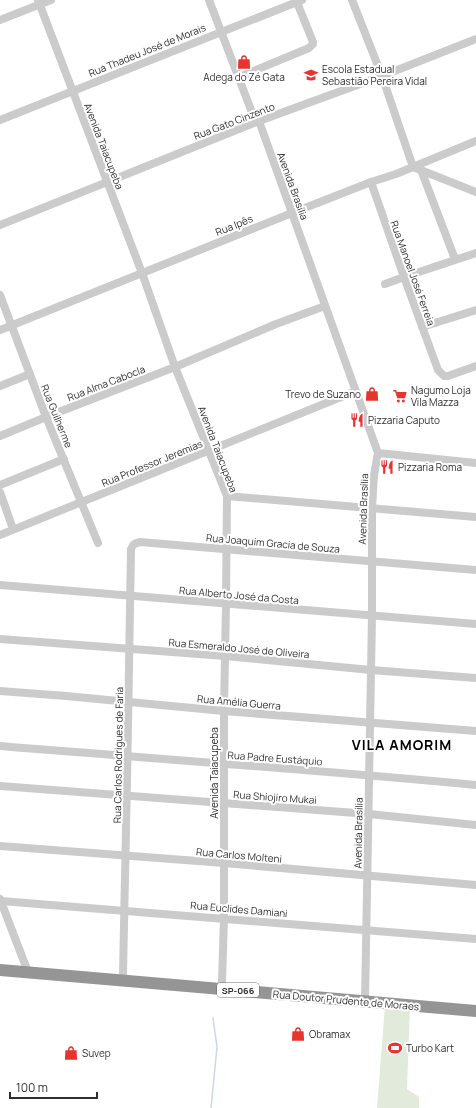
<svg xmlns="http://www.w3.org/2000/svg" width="476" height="1108" font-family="Manrope,sans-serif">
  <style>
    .pitch { fill: #e2ebdb }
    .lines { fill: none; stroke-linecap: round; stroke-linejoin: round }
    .stream { stroke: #c7d9eb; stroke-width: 1.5 }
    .minor { stroke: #cbcbcb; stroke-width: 8 }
    .highway { stroke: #959595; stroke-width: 12 }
    .labels { text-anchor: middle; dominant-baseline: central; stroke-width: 4; stroke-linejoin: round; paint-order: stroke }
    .shield { fill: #fff; stroke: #6d6d6d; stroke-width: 1 }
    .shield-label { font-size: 9px; font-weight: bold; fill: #2e2e2e }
    .street-label { font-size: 10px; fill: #2e2e2e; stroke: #fff }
    .poi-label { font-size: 10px; fill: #2e2e2e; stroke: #fff; text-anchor: start }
    .district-label { font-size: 14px; font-weight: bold; letter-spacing: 1px; fill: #000; stroke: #fff }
  </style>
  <rect width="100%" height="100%" fill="#fff"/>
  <!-- pitch -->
  <path class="pitch" d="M 410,1005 L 407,1089 L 419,1097 L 419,1108 L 377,1108 L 385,1006 Z"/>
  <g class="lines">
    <!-- stream -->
    <path class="stream" d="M 211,1108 L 217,1047 L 213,1018"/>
    <!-- minor -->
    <g class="minor">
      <path d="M 38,0 L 142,273 L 175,367 L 227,496 L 226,603 L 224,711 L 224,918 L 222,982"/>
      <path d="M 209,0 L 253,115 L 259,121 L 378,453 L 374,475 L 372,508 L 372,616 L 365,1001"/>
      <path d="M 352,0 L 382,76 L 413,167 L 476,192"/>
      <path d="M 0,20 L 51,0"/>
      <path d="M 239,77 L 309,48 L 313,44 L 313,42 L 296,0"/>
      <path d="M 0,120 L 302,0"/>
      <path d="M 421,170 L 455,259"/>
      <path d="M 371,182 L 404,277 L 438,370 L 444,376 L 448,376 L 476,366"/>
      <path d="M 0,225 L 259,121 L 382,76 L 476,39"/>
      <path d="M 385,284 L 404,277 L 476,253"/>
      <path d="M 0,295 L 46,417 L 98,543"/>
      <path d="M 422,327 L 476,310"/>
      <path d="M 0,330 L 292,213 L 371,182 L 396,174 L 476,141"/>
      <path d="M 0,386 L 30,374"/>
      <path d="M 0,436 L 46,417 L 175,367 L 276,324 L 325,306"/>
      <path d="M 378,453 L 476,463"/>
      <path d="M 0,485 L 64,459"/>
      <path d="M 0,492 L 13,529"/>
      <path d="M 227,496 L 476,517"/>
      <path d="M 0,535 L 356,391"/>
      <path d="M 0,585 L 476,624"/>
      <path d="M 0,639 L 225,656 L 371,670 L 476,678"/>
      <path d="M 0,691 L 66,696 L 224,711 L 476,731"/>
      <path d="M 0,746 C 159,759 318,770 476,785"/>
      <path d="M 0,786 L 369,814 L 476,825"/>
      <path d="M 0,846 L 224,863 L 476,885"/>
      <path d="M 0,899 L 28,972"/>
      <path d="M 1,901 L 476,939"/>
      <path d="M 123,974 C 126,832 129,691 131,549 C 133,544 135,543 140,542 L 476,570"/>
    </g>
    <!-- highway -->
    <path class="highway" d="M 0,970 L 476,1011"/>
  </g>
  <!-- icons -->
  <defs>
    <symbol id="shop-bare" viewBox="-9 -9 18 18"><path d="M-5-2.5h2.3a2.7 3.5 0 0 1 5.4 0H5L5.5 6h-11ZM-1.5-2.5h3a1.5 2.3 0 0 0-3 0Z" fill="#e6352f" stroke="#fff" stroke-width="2.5" paint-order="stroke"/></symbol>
    <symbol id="school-bare" viewBox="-9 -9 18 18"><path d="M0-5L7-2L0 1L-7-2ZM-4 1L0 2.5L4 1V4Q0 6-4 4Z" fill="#e6352f" stroke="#fff" stroke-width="2.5" paint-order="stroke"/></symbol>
    <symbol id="supermarket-bare" viewBox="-9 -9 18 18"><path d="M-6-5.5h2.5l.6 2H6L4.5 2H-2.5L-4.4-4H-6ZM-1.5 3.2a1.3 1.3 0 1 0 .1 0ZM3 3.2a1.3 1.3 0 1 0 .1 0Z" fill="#e6352f" stroke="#fff" stroke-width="2.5" paint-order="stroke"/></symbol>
    <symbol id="restaurant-bare" viewBox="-9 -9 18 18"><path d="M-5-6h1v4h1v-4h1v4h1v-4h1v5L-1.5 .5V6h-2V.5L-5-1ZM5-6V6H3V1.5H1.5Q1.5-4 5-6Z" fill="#e6352f" stroke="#fff" stroke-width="2.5" paint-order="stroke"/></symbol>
    <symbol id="stadium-bare" viewBox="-9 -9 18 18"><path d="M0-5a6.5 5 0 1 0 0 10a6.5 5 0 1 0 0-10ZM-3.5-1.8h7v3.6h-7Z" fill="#e6352f" stroke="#fff" stroke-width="2.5" paint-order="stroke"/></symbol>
  </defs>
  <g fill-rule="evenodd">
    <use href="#shop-bare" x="234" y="52" width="20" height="20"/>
    <use href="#school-bare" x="301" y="65" width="20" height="20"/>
    <use href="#shop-bare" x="362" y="384" width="20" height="20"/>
    <use href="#supermarket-bare" x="390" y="386" width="20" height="20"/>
    <use href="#restaurant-bare" x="347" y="410" width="20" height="20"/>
    <use href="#restaurant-bare" x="377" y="457" width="20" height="20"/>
    <use href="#shop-bare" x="288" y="1024" width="20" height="20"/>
    <use href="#stadium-bare" x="385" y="1038" width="20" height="20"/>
    <use href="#shop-bare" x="61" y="1043" width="20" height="20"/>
  </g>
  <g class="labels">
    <!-- shield labels -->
    <rect class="shield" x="217" y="983" width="42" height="14" rx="3"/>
    <g class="shield-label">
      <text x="238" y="990">SP-066</text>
    </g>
    <!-- street labels -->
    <g class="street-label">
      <text transform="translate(147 50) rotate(-22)">Rua Thadeu José de Morais</text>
      <text transform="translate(234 121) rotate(-21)">Rua Gato Cinzento</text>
      <text transform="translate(104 146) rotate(69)">Avenida Taiacupeba</text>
      <text transform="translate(293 186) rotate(70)">Avenida Brasília</text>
      <text transform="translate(234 225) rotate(-22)">Rua Ipês</text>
      <text transform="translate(413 273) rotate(70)">Rua Manoel José Ferreia</text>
      <text transform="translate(106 383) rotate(-21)">Rua Alma Cabocla</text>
      <text transform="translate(57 416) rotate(68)">Rua Guilherme</text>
      <text transform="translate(218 449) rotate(69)">Avenida Taiacupeba</text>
      <text transform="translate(152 463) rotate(-22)">Rua Professor Jeremias</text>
      <text transform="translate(363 509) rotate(-88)">Avenida Brasília</text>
      <text transform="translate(273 543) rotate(5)">Rua Joaquim Gracia de Souza</text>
      <text transform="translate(239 595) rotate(5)">Rua Alberto José da Costa</text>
      <text transform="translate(239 648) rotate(5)">Rua Esmeraldo José de Oliveira</text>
      <text transform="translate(239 702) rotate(5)">Rua Amélia Guerra</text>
      <text transform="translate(118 755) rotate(-89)">Rua Carlos Rodrigues de Faria</text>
      <text transform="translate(275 758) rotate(4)">Rua Padre Eustáquio</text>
      <text transform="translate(214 773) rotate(-90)">Avenida Taiacupeba</text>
      <text transform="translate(275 797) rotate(4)">Rua Shiojiro Mukai</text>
      <text transform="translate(358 833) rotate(-89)">Avenida Brasília</text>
      <text transform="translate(239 855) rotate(5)">Rua Carlos Molteni</text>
      <text transform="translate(239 909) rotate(5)">Rua Euclides Damiani</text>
      <text transform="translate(346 1000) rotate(5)">Rua Doutor Prudente de Moraes</text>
    </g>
    <!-- poi labels -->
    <g class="poi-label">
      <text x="322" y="69">Escola Estadual<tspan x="322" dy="12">Sebastião Pereira Vidal</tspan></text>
      <text x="244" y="77" text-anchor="middle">Adega do Zé Gata</text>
      <text x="411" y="390">Nagumo Loja<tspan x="411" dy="12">Vila Mazza</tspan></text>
      <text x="361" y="394" text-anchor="end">Trevo de Suzano</text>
      <text x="368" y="420">Pizzaria Caputo</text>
      <text x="398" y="467">Pizzaria Roma</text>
      <text x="309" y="1034">Obramax</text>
      <text x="406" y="1048">Turbo Kart</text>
      <text x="82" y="1053">Suvep</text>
    </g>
    <!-- district labels -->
    <g class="district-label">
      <text x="402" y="744">VILA AMORIM</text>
    </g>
  </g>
  <!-- scale -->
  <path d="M10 1092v6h87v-6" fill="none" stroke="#2e2e2e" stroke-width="2"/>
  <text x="16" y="1092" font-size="12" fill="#2e2e2e" stroke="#ffffff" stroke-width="3" paint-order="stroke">100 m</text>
</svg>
